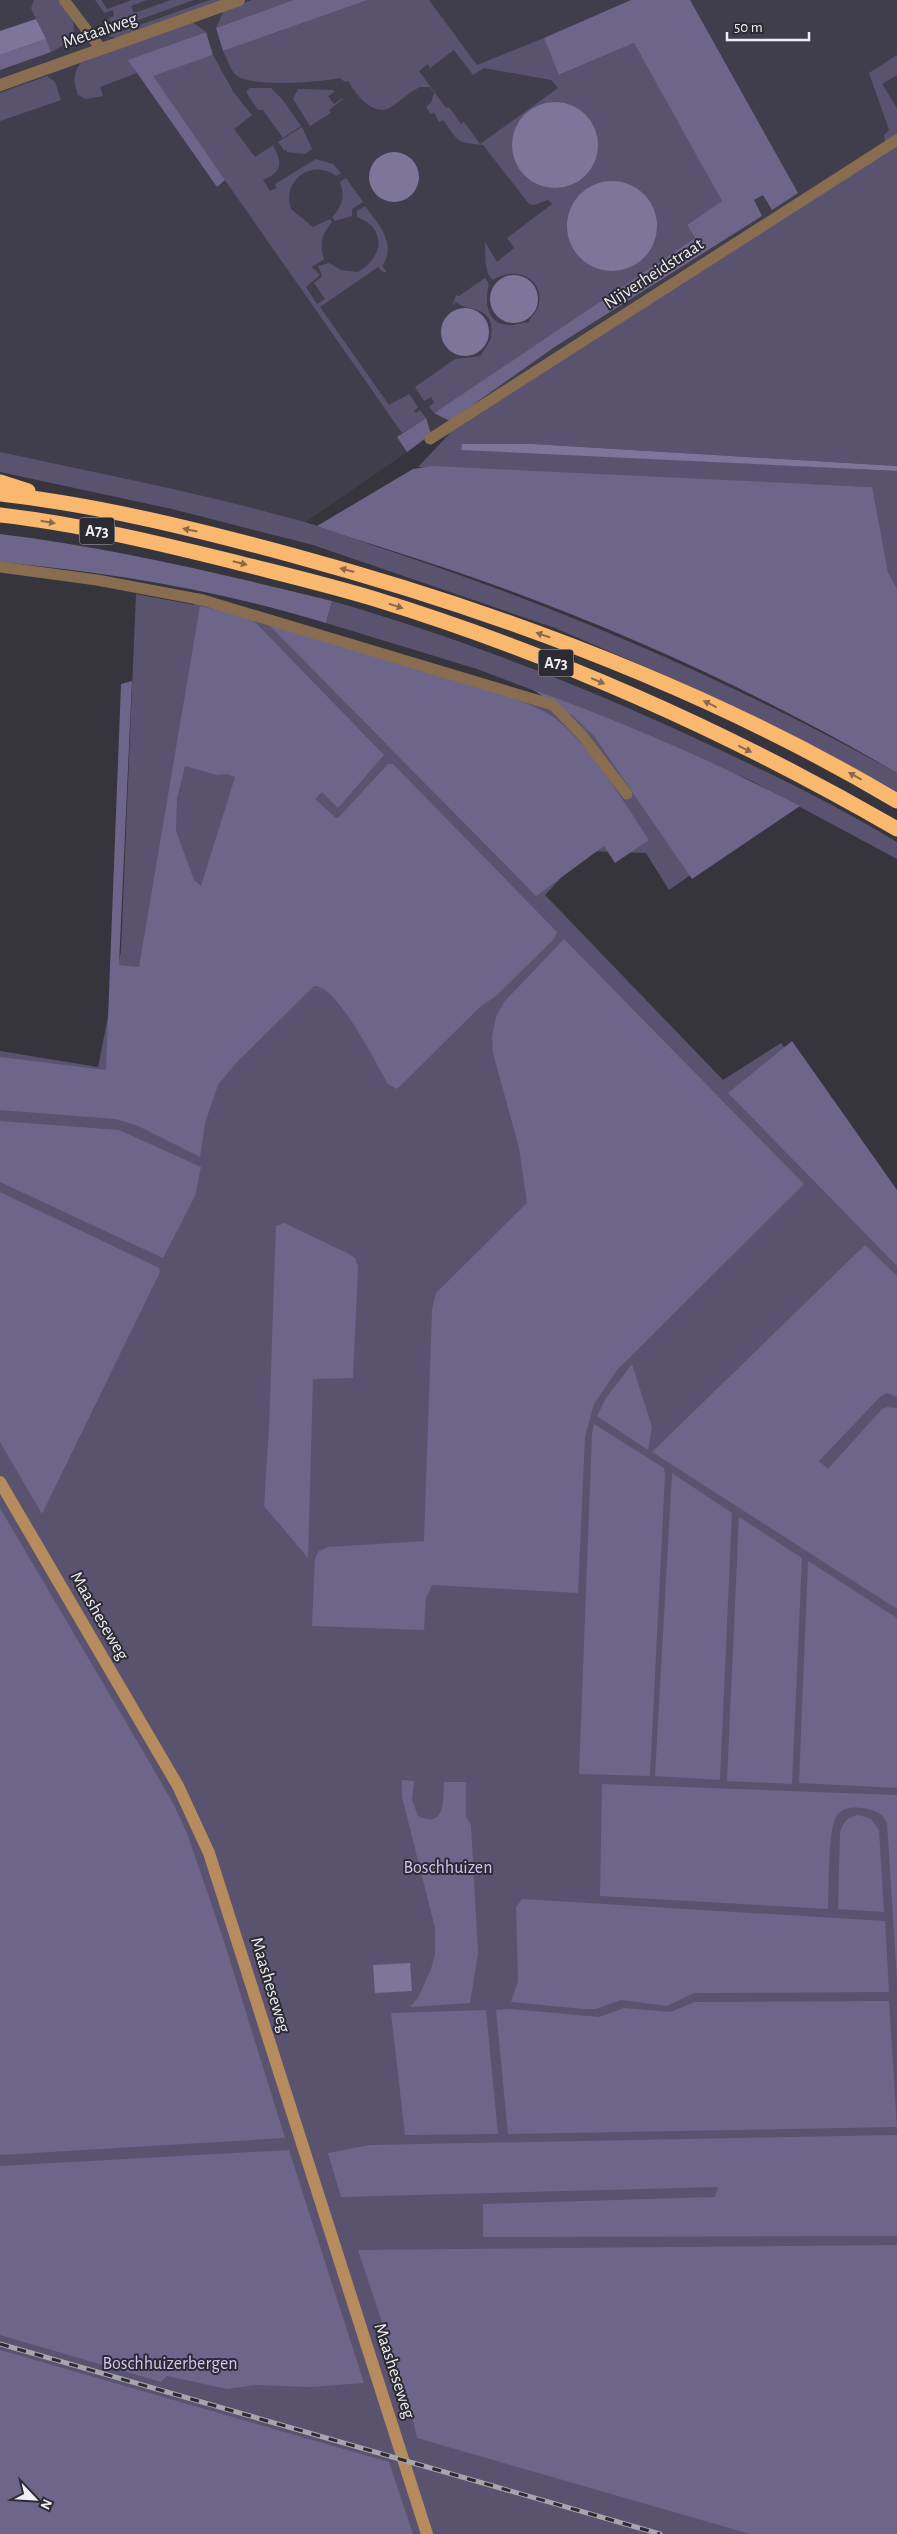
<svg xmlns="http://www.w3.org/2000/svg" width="897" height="2534" font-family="'Alegreya Sans',sans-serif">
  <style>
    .built { fill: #403d4c }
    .green { fill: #5a536f; fill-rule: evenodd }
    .forest { fill: #6e658a; fill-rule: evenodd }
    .water { fill: #7e759b }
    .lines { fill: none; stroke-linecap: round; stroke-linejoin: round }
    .minor { stroke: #886d51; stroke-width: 11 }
    .tertiary { stroke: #886d51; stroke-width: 12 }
    .secondary { stroke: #b68b5e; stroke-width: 12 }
    .motorway { stroke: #fab76e; stroke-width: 15 }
    .rail-casing { stroke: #a7a5ad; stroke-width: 5 }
    .rail { stroke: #2c2a33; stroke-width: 3; stroke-dasharray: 9; stroke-linecap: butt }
    .oneway { fill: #89694e }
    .labels { text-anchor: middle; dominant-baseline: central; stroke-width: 4; stroke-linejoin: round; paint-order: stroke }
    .shield { fill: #2c2a33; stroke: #b4b3ba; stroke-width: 1 }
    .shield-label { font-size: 16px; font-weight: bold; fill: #efeef4 }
    .street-label { font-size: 18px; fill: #efeef4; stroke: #2c2a33 }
    .park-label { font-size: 18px; fill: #d1c5f8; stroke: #2c2a33 }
  </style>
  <rect width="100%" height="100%" fill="#36343d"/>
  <!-- built -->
  <path class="built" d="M 0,0 L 897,0 L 897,141 L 416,446 L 306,522 L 0,460 Z"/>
  <!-- green -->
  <g class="green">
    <path d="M 34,0 L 58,0 L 73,21 L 75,39 L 51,52 L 31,8 Z"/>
    <path d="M 95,0 L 101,0 L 107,9 L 132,0 L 147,0 L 131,6 L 133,12 L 137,12 L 171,0 L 194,0 L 116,28 L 108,19 L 114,16 L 113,10 L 104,13 Z"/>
    <path d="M 210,0 L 225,0 L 119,38 L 102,35 L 120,32 Z"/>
    <path d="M 252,0 L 293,0 L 216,28 L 224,10 Z"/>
    <path d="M 368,0 L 429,0 L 477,65 L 544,38 L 560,75 L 634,43 L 723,201 L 687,225 L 695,238 L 434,413 L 429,407 L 434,402 L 431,397 L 424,401 L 415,387 L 455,359 L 481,356 C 482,351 490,344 491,336 C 496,304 466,312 456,302 L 452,306 L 456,295 L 459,296 L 485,278 L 489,284 C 484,303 487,326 512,325 C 518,325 523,322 528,323 C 530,318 537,312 539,304 C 544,276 513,266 493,280 C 483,271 486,255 485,242 L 497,262 L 514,248 L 507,238 L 552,204 L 548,200 L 534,205 L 529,204 L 483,145 C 455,142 460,143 443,120 L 439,122 L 434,112 L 431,114 L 426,107 L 431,103 L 434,93 L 430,87 L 420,87 C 409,92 401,101 391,107 C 373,118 356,94 348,81 L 345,82 L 340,78 C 321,82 251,88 236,75 C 230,70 227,58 223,51 ZM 454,50 L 473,75 L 484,68 L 551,80 L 558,88 L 480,144 L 464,122 L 461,124 L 449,107 L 446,108 L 419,71 L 428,64 L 430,68 Z"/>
    <path d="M 191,21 L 206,32 L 129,60 L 137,73 L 100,87 L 103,96 L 86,99 L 78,95 C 74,82 72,74 81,63 Z"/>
    <path d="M 213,55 L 234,93 L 252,115 L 234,129 L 255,157 L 273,145 C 282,163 283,171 263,180 L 270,191 L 276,188 L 275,184 L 316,159 L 333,164 L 341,173 L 336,176 C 313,158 281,180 291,209 L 313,227 L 330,219 L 332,222 C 322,234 319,243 324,259 L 312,267 L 320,275 L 306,287 L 317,304 L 325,299 L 314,283 L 322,276 L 318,266 L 329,263 L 341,270 L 358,272 C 384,257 387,228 357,217 L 357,211 L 365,206 C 378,224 398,244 382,266 L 387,272 L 383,272 L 378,267 L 320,307 L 389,405 L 409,394 L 418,407 L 414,411 L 416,413 L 420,410 L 426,418 L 402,433 L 152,76 Z"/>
    <path d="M 897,55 L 897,75 L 882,84 L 897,108 L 897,135 L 885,142 L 884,135 L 889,130 L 869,73 Z"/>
    <path d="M 47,76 L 55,82 L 61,100 L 0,121 L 0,93 Z"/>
    <path d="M 250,88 L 271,88 L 282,99 L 301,126 L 283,138 L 263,110 L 258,110 L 246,92 Z"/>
    <path d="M 298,89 L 333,90 L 334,92 L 328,96 L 334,104 L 343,98 L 343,99 L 329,110 L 331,113 L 310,126 L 293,99 Z"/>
    <path d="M 302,127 L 312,149 L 305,154 L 287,152 L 287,149 L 285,151 L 278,142 Z"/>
    <path d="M 897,144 L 897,466 L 533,444 L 462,444 L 461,449 L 897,471 L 897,588 L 888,572 L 871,487 L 418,467 L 452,431 Z"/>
    <path d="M 346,178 L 363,202 L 352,209 L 352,216 L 335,221 L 332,217 C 343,206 345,196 340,182 Z"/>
    <path d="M 0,452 C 102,474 205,494 305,522 C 333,530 359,541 387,550 C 565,609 733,682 897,773 L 897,792 L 824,752 L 683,683 L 555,628 L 313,545 L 172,509 L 0,472 Z"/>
    <path d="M 197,593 L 517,692 L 549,696 L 477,669 L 326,623 L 332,601 C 464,639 592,689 716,748 C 778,777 839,807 897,842 L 897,859 L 752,781 L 571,704 L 790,806 L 669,890 L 646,853 L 586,851 L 545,895 L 723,1080 L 781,1043 L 897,1203 L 897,2534 L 0,2534 L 0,1051 L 98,1067 L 121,951 L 136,594 L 194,605 Z"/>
  </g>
  <!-- forest -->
  <g class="forest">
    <path d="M 293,0 L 368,0 L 223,51 L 216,28 Z"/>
    <path d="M 631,0 L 690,0 L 798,193 L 772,210 L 763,195 L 754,200 L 762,216 L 553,348 L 450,421 L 434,413 L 695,238 L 687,225 L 722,201 L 634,43 L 559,75 L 544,38 Z"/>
    <path d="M 206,32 L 213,55 L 153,76 L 225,180 L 217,187 L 128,60 Z"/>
    <path d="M 46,39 L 51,52 L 0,70 L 0,55 Z"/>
    <path d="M 426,418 L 431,434 L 407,452 L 397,437 Z"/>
    <path d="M 432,466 L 872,487 L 888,572 L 897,588 L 897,773 C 759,692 609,624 457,572 C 410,556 363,542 317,526 L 413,469 Z"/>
    <path d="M 0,534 C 113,548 222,574 332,601 L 326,623 C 221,591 109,572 0,562 Z"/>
    <path d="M 200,606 L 251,618 L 384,755 L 338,808 L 322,792 L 315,799 L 336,818 L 339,817 L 388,764 L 393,764 L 557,932 L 554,939 L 496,996 L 481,1006 L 397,1089 L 388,1084 C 377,1065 336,983 314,986 L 236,1063 L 218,1085 L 205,1123 L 200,1157 L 136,1125 L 115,1119 L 0,1110 L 0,1057 L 106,1070 L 121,684 L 132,681 L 119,965 L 139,967 ZM 185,766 L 217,775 L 227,774 L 235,777 L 201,886 L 194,880 L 176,831 L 177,799 Z"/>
    <path d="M 266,622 L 500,694 C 519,701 540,707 556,719 C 591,746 624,803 649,840 L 615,863 L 604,846 L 536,896 Z"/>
    <path d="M 532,689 C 624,723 714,761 800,806 L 692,879 L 594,736 L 573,716 Z"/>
    <path d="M 564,939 L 804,1184 L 617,1370 L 594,1404 L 585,1437 L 578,1593 L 432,1585 L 426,1598 L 424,1630 L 312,1626 L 315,1558 L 319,1551 L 328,1547 L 424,1541 L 432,1310 L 436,1293 L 527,1203 L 519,1148 L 493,1053 L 492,1036 L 496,1017 L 504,1002 Z"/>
    <path d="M 792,1041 L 897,1190 L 897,1266 L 728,1093 Z"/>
    <path d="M 0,1121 L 119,1130 L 201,1167 L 195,1196 L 163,1258 L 0,1182 Z"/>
    <path d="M 0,1192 L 159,1268 L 160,1272 L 42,1514 L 0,1442 Z"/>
    <path d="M 284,1223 L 347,1253 L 355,1258 L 358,1267 L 353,1378 L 313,1379 L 308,1558 L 264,1506 L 269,1427 L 276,1226 Z"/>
    <path d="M 865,1245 L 897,1276 L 897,1397 L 887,1393 L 880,1397 L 819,1461 L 828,1469 L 882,1409 L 887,1407 L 897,1408 L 897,1609 L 652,1452 Z"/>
    <path d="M 632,1364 L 652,1427 L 648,1450 L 597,1416 L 606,1398 Z"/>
    <path d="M 594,1424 L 664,1468 L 665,1475 L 650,1776 L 579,1774 L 592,1433 Z"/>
    <path d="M 672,1473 L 732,1513 L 720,1780 L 655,1776 Z"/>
    <path d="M 0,1508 L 147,1758 L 174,1805 L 187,1833 L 223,1938 L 285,2138 L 0,2155 Z"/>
    <path d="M 739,1517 L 802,1558 L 792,1784 L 727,1781 Z"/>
    <path d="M 808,1561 L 897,1618 L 897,1788 L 799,1783 Z"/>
    <path d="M 402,1780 L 414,1781 L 412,1800 L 418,1816 C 446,1829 443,1800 444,1782 L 466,1782 L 466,1816 L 471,1825 L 478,1954 L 470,2003 L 410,2007 L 418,1998 L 431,1969 L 435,1954 L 435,1928 L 402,1797 Z"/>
    <path d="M 602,1784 L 897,1795 L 897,1980 L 887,1823 C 882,1812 874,1810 863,1808 C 854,1807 844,1807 838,1814 C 827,1826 829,1890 828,1909 L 600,1896 Z"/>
    <path d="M 859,1815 L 871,1819 L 879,1830 L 884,1912 L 838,1909 L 840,1832 C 844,1821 847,1817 859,1815 Z"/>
    <path d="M 522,1899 L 885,1921 L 889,1992 L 694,1993 L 667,2006 L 621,2000 L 596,2009 L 584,2009 L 511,2002 L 518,1981 L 516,1907 Z"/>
    <path d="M 889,2001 L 897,2127 L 508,2134 L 496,2010 L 511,2009 L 599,2017 L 624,2008 L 670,2012 L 695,2002 Z"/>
    <path d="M 486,2010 L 498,2134 L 405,2135 L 391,2013 Z"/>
    <path d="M 897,2135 L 897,2236 L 483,2237 L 483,2204 L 715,2197 L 718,2187 L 341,2197 L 328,2153 L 370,2145 Z"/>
    <path d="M 289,2150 L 364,2383 L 310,2387 L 255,2385 L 227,2389 L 167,2376 L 161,2382 L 0,2335 L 0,2166 Z"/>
    <path d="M 897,2245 L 897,2534 L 750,2534 L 417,2438 L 409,2403 L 358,2250 Z"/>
    <path d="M 0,2350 L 389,2462 L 413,2534 L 0,2534 Z"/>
  </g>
  <!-- water -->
  <g class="water">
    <path d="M 36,19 L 46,39 L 0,55 L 0,31 Z"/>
    <circle cx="555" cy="145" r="43"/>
    <circle cx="394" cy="177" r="25"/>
    <circle cx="612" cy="226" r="45"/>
    <circle cx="514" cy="299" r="24"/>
    <circle cx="465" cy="332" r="24"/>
    <path d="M 462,444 L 533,444 L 897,466 L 897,471 L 461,450 Z"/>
    <path d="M 410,1963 L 412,1991 L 375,1993 L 373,1965 Z"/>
  </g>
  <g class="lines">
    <!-- minor -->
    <g class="minor">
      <path d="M 64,0 L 101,49"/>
      <path d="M 430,439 L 897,140"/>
      <path d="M 0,567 L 97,580 L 203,600 L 553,705 L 581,734 L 627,794"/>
    </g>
    <!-- tertiary -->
    <path class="tertiary" d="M 0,85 L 239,0"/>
    <!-- secondary -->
    <path class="secondary" d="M 0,1482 L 178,1786 L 209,1853 L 427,2534"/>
    <!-- motorway -->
    <g class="motorway">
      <path d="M 0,482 L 28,491"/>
      <path d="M 0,494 C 99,505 199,530 295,556 C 505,613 710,690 897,801"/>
      <path d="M 0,515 C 79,524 158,543 235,562 C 282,574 329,585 375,599 C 556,655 733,734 897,829"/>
    </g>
    <defs>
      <path id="rail" d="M 0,2344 L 660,2534"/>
    </defs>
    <!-- rail casing -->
    <use href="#rail" class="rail-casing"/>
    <!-- rail -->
    <use href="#rail" class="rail"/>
  </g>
  <!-- one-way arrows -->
  <defs><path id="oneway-solid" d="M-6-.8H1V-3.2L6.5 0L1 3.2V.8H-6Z" transform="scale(1.25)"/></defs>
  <g class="oneway">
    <use href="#oneway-solid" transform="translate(48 522) rotate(10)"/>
    <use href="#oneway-solid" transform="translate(190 530) rotate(-168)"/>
    <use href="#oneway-solid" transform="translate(240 563) rotate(14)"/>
    <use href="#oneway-solid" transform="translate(347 570) rotate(-165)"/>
    <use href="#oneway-solid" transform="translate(396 606) rotate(18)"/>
    <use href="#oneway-solid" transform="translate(543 635) rotate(-161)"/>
    <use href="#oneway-solid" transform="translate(598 681) rotate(23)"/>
    <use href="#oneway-solid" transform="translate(710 704) rotate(-154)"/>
    <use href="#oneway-solid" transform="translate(745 749) rotate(26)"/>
    <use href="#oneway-solid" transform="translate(855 776) rotate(-151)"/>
  </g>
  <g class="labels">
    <!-- shield labels -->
    <g class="shield">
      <rect x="79.5" y="517.5" width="35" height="27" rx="4"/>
      <rect x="538.5" y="649.5" width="35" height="27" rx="4"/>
    </g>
    <g class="shield-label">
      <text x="97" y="531">A73</text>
      <text x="556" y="663">A73</text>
    </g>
    <!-- street labels -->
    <g class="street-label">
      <text transform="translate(100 31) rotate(-19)">Metaalweg</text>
      <text transform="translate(654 274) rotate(-33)">Nijverheidstraat</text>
      <text transform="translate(99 1616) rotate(60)">Maasheseweg</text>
      <text transform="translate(270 1985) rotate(73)">Maasheseweg</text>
      <text transform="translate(394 2371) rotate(72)">Maasheseweg</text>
    </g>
    <!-- park labels -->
    <g class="park-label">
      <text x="448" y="1868">Boschhuizen</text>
      <text x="170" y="2364">Boschhuizerbergen</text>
    </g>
  </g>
  <!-- north arrow -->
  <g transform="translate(35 2499) rotate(115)" stroke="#2c2a33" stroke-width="4" paint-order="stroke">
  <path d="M0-4L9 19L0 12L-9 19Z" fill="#efeef4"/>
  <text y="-8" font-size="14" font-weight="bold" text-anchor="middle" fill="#efeef4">N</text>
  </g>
  <!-- scale -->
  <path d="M727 32v8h82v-8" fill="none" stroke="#efeef4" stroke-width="2.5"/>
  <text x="734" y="32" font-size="15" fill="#efeef4" stroke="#2c2a33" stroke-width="4" paint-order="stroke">50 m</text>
</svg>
